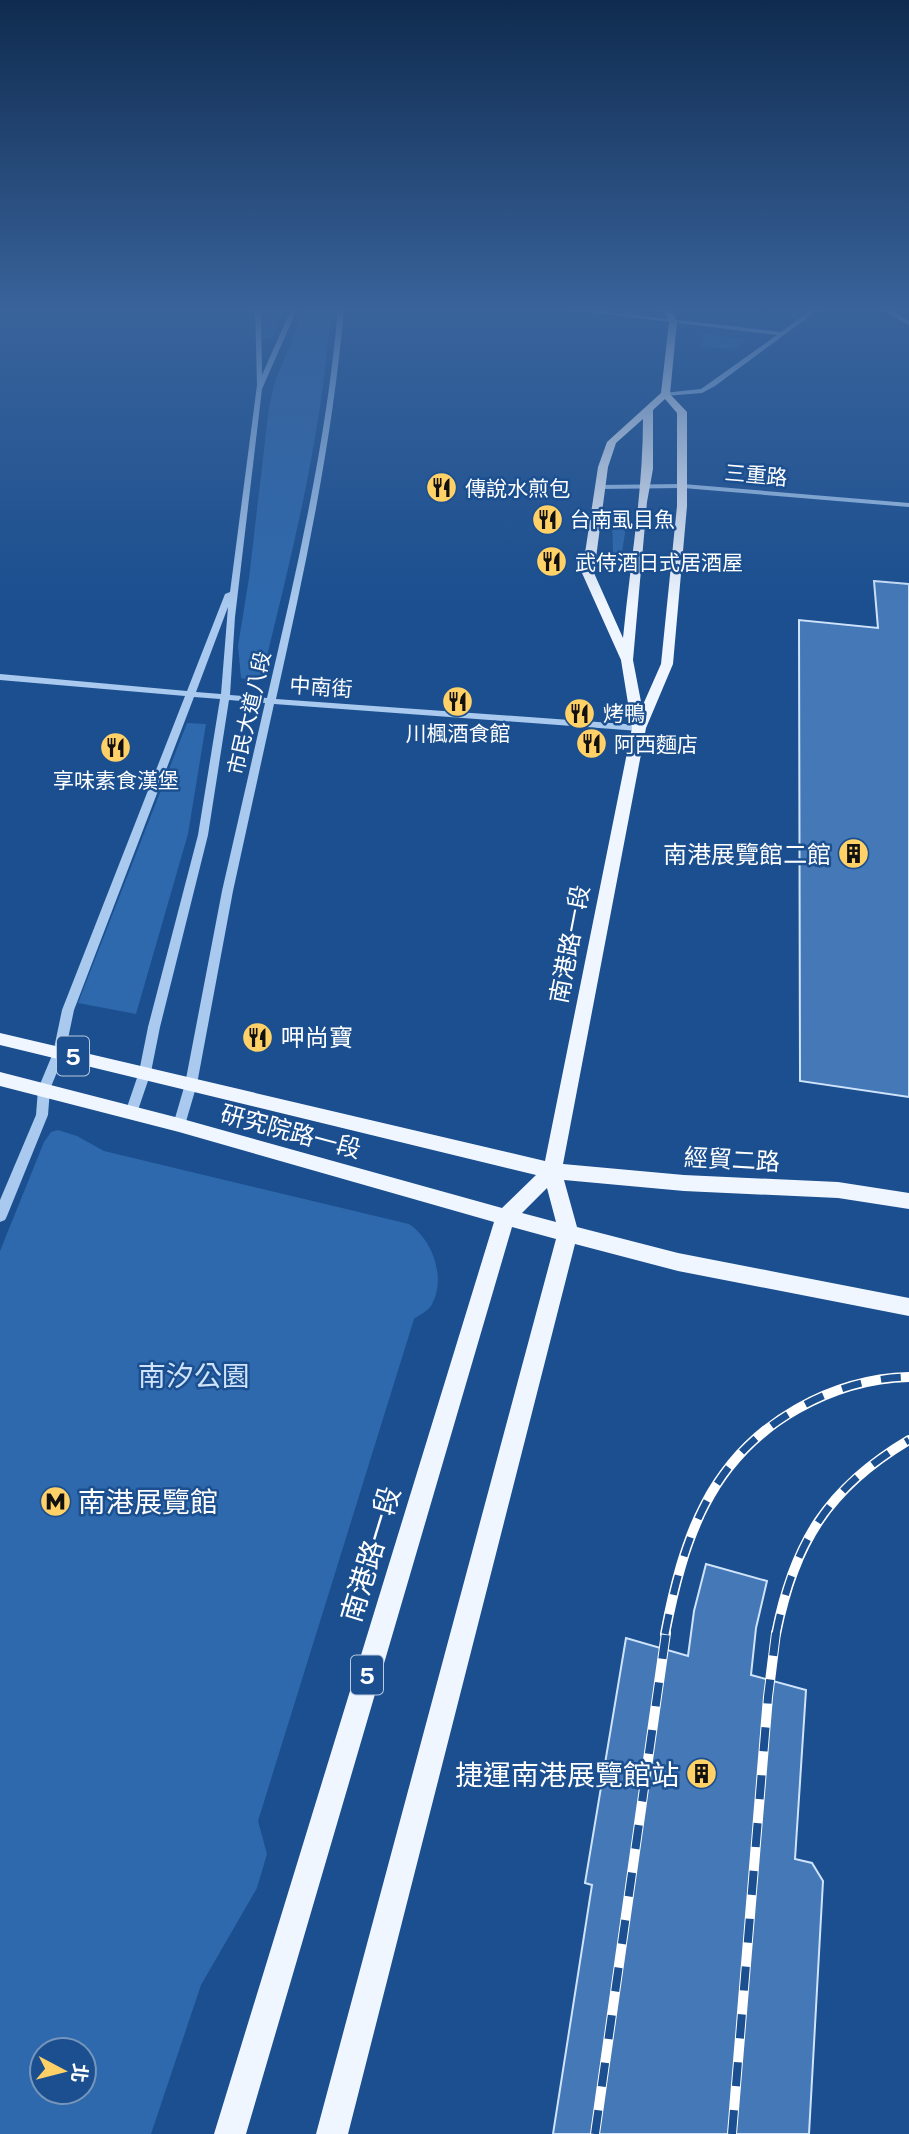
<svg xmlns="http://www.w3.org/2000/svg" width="909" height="2134" font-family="'Public Sans','Noto Sans TC',sans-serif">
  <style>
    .green { fill: #2e69ad; fill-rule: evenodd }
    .building { fill: #4478b7; stroke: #cfe3fa; stroke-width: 2 }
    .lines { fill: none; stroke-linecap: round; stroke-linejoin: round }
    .minor { fill: #a9c9ee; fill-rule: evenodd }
    .major { fill: #f0f6ff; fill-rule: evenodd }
    .rail-far1-casing { stroke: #fff; stroke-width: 10 }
    .rail-casing { stroke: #fff; stroke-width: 10 }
    .rail-far1 { stroke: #1b4f8f; stroke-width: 7; stroke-dasharray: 20; stroke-linecap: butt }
    .rail { stroke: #1b4f8f; stroke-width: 8; stroke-dasharray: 24; stroke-linecap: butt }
    .labels { text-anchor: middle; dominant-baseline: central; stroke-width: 5; stroke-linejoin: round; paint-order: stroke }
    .far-street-label { font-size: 21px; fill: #fff; stroke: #1b4f8f }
    .far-poi-label { font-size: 21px; fill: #fff; stroke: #1b4f8f; text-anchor: start }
    .shield { fill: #1b4f8f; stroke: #bbcadd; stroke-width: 2 }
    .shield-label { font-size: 23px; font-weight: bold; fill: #fff }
    .poi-label { font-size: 24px; fill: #fff; stroke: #1b4f8f; text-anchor: end }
    .street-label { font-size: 24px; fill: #fff; stroke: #1b4f8f }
    .near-park-label { font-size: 28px; fill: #cfe3fa; stroke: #1b4f8f }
    .near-poi-label { font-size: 28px; fill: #fff; stroke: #1b4f8f; text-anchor: start }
    .near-street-label { font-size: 28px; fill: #fff; stroke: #1b4f8f }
  </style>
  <rect width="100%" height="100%" fill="#1b4f8f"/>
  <!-- green -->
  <g class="green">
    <path d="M 263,307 L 286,307 L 272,339 L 263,339 Z"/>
    <path d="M 305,307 L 331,307 C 323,429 294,546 265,664 L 261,679 L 251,681 L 241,678 L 238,646 L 249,578 L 269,407 L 274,384 Z"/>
    <path d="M 704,334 L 747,340 L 733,349 L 700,347 Z"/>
    <path d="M 612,508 L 629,509 L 619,570 L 613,555 Z"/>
    <path d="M 187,723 L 206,724 L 188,834 L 136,1014 L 78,1003 Z"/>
    <path d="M 58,1130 L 77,1136 L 104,1151 L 409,1224 C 433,1240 447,1279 431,1306 C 428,1311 419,1315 414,1319 L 258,1821 L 267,1854 L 257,1888 L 201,1985 L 151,2134 L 0,2134 L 0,1251 L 44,1142 L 51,1132 ZM 42,2050 L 84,2050 L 84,2092 L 42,2092 Z"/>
  </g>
  <!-- building -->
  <g class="building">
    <path d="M 874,581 L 909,584 L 909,1097 L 800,1081 L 799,620 L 878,628 Z"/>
    <path d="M 706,1564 L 767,1581 L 756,1628 L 751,1675 L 806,1690 L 795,1859 L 812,1863 L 823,1881 L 809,2134 L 553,2134 L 592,1885 L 585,1883 L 626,1638 L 688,1656 L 694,1611 Z"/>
  </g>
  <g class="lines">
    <!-- minor -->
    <g class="minor">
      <path d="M 255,307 L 261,307 L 262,375 L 292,307 L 298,307 L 262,389 L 235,617 L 230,695 L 267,698 C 297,569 327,440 338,307 L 344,307 C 333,440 305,569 276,699 L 639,725 L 644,728 L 639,731 L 274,704 L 233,891 L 197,1084 L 185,1125 L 184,1129 L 174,1129 L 173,1125 L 185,1084 L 222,891 L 265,703 L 229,700 L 208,835 L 160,1027 L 151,1072 L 137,1113 L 135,1117 L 127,1117 L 125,1113 L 139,1072 L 148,1027 L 198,835 L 220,699 L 194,697 L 74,1010 L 65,1053 L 50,1089 L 48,1115 L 7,1216 L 5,1220 L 0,1222 L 0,1200 L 36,1115 L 38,1089 L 53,1053 L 62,1010 L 185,696 L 0,680 L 0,674 L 187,691 L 225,594 L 230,592 L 257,385 ZM 228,607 L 221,694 L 196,692 Z"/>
      <path d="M 548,307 L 565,307 L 781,332 L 815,307 L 822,307 L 715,386 L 702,393 L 665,396 L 663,393 L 701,389 L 777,335 Z"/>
      <path d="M 876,307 L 884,307 L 909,321 L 909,325 Z"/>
      <path d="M 683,484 L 909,503 L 909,507 L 683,488 L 600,489 L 596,487 L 600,485 Z"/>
    </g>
    <!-- major -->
    <path class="major" d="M 662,307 L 670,307 L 677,322 L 670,394 L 687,412 L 687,506 L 673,664 L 646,728 L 563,1164 L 684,1175 L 838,1182 L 909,1193 L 909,1209 L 838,1198 L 684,1191 L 564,1180 L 577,1227 L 678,1253 L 909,1298 L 909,1316 L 678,1271 L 575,1244 L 348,2134 L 316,2134 L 556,1239 L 512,1227 L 246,2134 L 214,2134 L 494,1222 L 179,1132 L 0,1086 L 0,1072 L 179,1118 L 502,1208 L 536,1175 L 0,1045 L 0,1033 L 545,1161 L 632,728 L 621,660 L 582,573 L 598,467 L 607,442 L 661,393 L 669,322 ZM 665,399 L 677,413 L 677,506 L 661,664 L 642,707 L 633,660 L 647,502 L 653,469 L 653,410 ZM 643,419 C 643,492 630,565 623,638 L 594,573 L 608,467 L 616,443 ZM 547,1188 L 556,1222 L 522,1213 Z"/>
    <defs>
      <g id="rail-far1">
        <path d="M 665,1634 C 683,1540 709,1459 797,1409 C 832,1389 869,1378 909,1377"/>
        <path d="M 776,1634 C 794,1543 828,1488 909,1440"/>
      </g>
      <g id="rail">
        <path d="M 595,2134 L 666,1633"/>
        <path d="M 732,2134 L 768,1697 L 776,1633"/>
      </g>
    </defs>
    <!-- rail-far1 casing -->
    <use href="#rail-far1" class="rail-far1-casing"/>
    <!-- rail casing -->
    <use href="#rail" class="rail-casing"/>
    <!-- rail-far1 -->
    <use href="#rail-far1" class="rail-far1"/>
    <!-- rail -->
    <use href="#rail" class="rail"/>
  </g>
  <!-- sky -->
  <linearGradient id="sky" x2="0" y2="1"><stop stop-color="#0f2b4f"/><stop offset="0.51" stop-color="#39639b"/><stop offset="1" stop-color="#39639b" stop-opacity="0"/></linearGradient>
  <rect width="909" height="606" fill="url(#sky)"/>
  <!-- icons -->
  <defs>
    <symbol id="restaurant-disc" viewBox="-11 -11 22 22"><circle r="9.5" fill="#ffd166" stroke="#1b4f8f"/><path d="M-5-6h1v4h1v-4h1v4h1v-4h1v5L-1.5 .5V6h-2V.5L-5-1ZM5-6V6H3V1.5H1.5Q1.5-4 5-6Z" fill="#111"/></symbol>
    <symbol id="building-disc" viewBox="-11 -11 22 22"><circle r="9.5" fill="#ffd166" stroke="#1b4f8f"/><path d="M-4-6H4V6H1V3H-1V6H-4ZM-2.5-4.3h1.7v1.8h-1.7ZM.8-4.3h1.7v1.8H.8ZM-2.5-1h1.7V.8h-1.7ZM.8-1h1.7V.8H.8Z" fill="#111"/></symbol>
    <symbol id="metro-disc" viewBox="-11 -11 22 22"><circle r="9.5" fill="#ffd166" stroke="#1b4f8f"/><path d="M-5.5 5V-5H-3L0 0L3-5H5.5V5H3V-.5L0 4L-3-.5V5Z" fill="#111"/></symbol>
  </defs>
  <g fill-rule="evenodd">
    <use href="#restaurant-disc" x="424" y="470" width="35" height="35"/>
    <use href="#restaurant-disc" x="530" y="502" width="35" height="35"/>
    <use href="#restaurant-disc" x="534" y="544" width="35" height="35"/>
    <use href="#restaurant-disc" x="440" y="684" width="35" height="35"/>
    <use href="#restaurant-disc" x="562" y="696" width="35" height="35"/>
    <use href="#restaurant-disc" x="574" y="726" width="35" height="35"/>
    <use href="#restaurant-disc" x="98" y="730" width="35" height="35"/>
    <use href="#building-disc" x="836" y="836" width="35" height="35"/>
    <use href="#restaurant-disc" x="240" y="1020" width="35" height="35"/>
    <use href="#metro-disc" x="38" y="1484" width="35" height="35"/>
    <use href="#building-disc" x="684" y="1756" width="35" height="35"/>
  </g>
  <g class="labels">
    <!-- far-street labels -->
    <g class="far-street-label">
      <text transform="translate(756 475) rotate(5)">三重路</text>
      <text transform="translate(321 687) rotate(4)">中南街</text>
      <text transform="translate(249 713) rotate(-77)">市民大道八段</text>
    </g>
    <!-- far-poi labels -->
    <g class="far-poi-label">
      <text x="465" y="488">傳說水煎包</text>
      <text x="570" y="519">台南虱目魚</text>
      <text x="575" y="562">武侍酒日式居酒屋</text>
      <text x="603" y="713">烤鴨</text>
      <text x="458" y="733" text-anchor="middle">川楓酒食館</text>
      <text x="614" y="744">阿西麵店</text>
      <text x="116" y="780" text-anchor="middle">享味素食漢堡</text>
    </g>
    <!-- shield labels -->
    <g class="shield">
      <rect x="57" y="1036.5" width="32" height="39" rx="5"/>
      <rect x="351" y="1655.5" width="32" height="39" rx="5"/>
    </g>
    <g class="shield-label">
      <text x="73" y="1056">5</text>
      <text x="367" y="1675">5</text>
    </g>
    <!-- poi labels -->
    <g class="poi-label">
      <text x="831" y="854">南港展覽館二館</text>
      <text x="281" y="1037" text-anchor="start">呷尚寶</text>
    </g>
    <!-- street labels -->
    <g class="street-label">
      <text transform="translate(569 944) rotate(-79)">南港路一段</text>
      <text transform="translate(291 1131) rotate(15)">研究院路一段</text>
      <text transform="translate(732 1159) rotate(3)">經貿二路</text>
    </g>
    <!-- near-park labels -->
    <g class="near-park-label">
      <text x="194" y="1375">南汐公園</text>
    </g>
    <!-- near-poi labels -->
    <g class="near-poi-label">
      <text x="78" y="1501">南港展覽館</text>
      <text x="679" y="1774" text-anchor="end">捷運南港展覽館站</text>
    </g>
    <!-- near-street labels -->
    <g class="near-street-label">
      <text transform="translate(370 1554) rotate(-73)">南港路一段</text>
    </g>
  </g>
  <!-- north arrow -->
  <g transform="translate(63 2071) rotate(97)"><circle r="33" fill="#1b4f8f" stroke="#7695bc" stroke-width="2"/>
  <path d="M0-5L12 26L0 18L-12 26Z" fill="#ffd166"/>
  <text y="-10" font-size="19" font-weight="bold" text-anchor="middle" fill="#ffffff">北</text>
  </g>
</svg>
